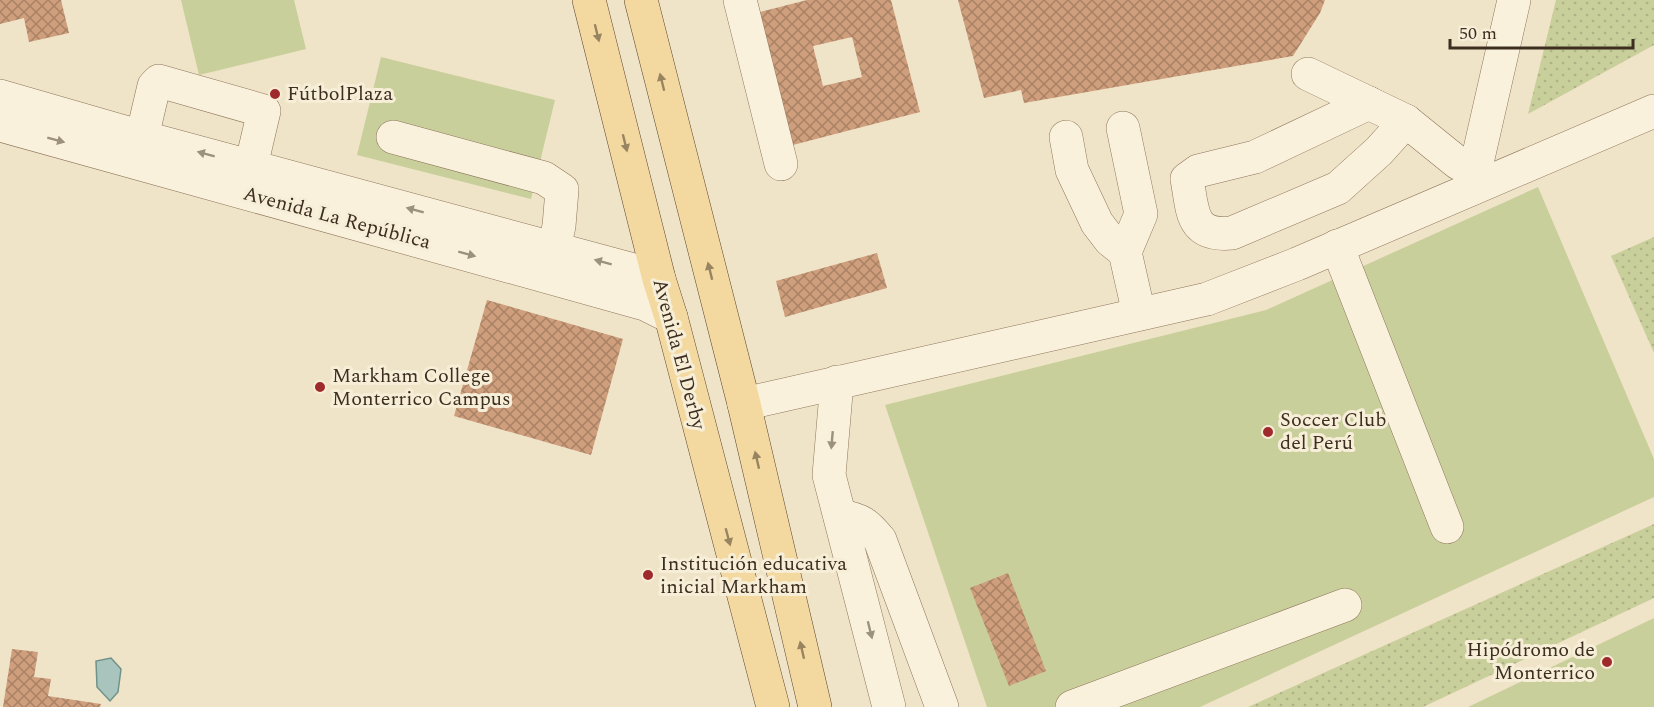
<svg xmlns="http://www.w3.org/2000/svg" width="1654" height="707" viewBox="0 0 1654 707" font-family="Spectral,serif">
<defs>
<pattern id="green-dots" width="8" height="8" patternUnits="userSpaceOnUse" patternTransform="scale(1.5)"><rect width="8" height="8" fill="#c9cf9b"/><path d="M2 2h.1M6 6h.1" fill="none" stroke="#aeb285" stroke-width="1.8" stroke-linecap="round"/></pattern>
<pattern id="building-cross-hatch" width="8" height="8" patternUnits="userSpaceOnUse" patternTransform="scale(1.5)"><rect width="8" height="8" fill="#cf9f7d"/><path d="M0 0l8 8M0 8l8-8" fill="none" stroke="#a98266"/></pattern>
</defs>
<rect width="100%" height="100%" fill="#f0e4c8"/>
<!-- green -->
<g fill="url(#green-dots)">
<path d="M 1556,0 L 1654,0 L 1654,45 L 1528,114 Z"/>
<path d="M 1654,237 L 1654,353 L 1611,256 Z"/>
<path d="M 1654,524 L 1654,598 L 1423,707 L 1248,707 Z"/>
</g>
<!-- pitch -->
<g fill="#c9cf9b">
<path d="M 181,0 L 294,0 L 306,49 L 199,75 Z"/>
<path d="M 381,57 L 555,100 L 531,199 L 357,155 Z"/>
<path d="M 1538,187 L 1654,459 L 1654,497 L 1200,707 L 987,707 L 885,405 L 1266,310 Z"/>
<path d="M 1654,618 L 1654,707 L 1468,707 Z"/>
</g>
<!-- water -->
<path fill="#a9c4bc" stroke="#6f938a" stroke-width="1.5" d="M 111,658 L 121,669 L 118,692 L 110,701 L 97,687 L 96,661 Z"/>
<!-- building -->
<g fill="url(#building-cross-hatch)" fill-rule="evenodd">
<path d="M 0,0 L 61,0 L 69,33 L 29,42 L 24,18 L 0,24 Z"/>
<path d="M 807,0 L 891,0 L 920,112 L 789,146 L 756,13 ZM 852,37 L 862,77 L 823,86 L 813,46 Z"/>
<path d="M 958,0 L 1325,0 L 1320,13 L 1293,56 L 1024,103 L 1021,90 L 984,98 Z"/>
<path d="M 877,253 L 887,288 L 785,317 L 776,281 Z"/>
<path d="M 487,300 L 623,339 L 591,455 L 454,416 Z"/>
<path d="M 1008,573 L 1046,671 L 1009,686 L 970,588 Z"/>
<path d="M 12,649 L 38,652 L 34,677 L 51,679 L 48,696 L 101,704 L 100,707 L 3,707 Z"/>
</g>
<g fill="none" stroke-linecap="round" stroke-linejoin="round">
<defs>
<g id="minor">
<path d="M 740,0 L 781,164"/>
<path d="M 1308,74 L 1406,121 L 1458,163 L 1475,170"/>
<path d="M 0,96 L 142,137 L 637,271 L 659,279"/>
<path d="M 1369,103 L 1255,157 L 1198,171 L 1187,179 C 1193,211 1190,237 1232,233 L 1338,188 L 1379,151 L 1406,121"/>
<path d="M 0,125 L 645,304 L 671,317"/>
<path d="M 1123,128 L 1141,214 L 1125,252"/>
<path d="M 142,137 L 154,86 L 159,81 L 264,111 L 251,166"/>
<path d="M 393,137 L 544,178 L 562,190 L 559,226 L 554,248"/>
<path d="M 1066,137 L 1072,170 L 1097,223 L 1110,240 L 1125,252 L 1139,314"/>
<path d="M 1471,189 L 1514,0"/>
<path d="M 1337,246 L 1447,527"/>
<path d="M 837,382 L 829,475 L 889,707"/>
<path d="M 744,404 L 1207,299 L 1297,264 L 1654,111"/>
<path d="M 840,516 C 861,519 867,524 880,540 L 942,707"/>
<path d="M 1072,707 L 1345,605"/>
</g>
<g id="major">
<path d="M 589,0 L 659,279 L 671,317 L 773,707"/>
<path d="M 641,0 L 744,404 L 815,707"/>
</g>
</defs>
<!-- minor casing -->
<use href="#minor" stroke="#8d765c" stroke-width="34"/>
<!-- major casing -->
<use href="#major" stroke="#5b4430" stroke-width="34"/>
<!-- minor -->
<use href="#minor" stroke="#faf1dc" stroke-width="33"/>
<!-- major -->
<use href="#major" stroke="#f3d9a0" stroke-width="33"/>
</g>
<!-- one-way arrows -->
<defs><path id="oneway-solid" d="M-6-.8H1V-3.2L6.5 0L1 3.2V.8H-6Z" transform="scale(1.5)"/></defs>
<g fill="#988460">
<use href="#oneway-solid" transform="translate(597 33) rotate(76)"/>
<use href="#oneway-solid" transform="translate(662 82) rotate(-104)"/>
<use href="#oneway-solid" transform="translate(625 143) rotate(76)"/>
<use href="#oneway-solid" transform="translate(710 271) rotate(-104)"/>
<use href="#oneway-solid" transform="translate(757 460) rotate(-103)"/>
<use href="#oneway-solid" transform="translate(728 537) rotate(75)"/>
<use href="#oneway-solid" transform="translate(802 650) rotate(-103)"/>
</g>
<g fill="#9c907e">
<use href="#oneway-solid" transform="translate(56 140) rotate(15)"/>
<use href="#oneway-solid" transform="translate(206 154) rotate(-165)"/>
<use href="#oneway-solid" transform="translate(415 210) rotate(-165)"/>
<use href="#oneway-solid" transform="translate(467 254) rotate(15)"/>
<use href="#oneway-solid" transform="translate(603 262) rotate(-165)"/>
<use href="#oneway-solid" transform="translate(832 440) rotate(95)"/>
<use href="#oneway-solid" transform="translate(870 630) rotate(76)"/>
</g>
<!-- markers -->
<g fill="#9e2a2b" stroke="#f7eed8" stroke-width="2">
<circle cx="275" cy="94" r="6"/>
<circle cx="320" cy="387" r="6"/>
<circle cx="1268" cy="432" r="6"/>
<circle cx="648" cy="575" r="6"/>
<circle cx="1607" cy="662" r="6"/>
</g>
<g text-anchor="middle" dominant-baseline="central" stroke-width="6" stroke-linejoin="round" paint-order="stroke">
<!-- poi labels -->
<g font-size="20" fill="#3d2e20" stroke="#f7eed8" text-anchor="start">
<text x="287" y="94">FútbolPlaza</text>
<text x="332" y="376">Markham College<tspan x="332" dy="23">Monterrico Campus</tspan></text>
<text x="1280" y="420">Soccer Club<tspan x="1280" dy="23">del Perú</tspan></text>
<text x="660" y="564">Institución educativa<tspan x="660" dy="23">inicial Markham</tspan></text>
<text x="1595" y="650" text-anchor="end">Hipódromo de<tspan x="1595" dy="23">Monterrico</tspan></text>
</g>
<!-- street labels -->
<g font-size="20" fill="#3d2e20" stroke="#f7eed8">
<text transform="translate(337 218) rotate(15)">Avenida La República</text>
<text transform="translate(679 354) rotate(75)">Avenida El Derby</text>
</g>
</g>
<!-- scale -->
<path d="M1450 39v9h183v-9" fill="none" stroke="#3d2e20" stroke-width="3"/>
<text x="1459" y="39" font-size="18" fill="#3d2e20" stroke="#f7eed8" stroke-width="4.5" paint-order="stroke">50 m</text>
</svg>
